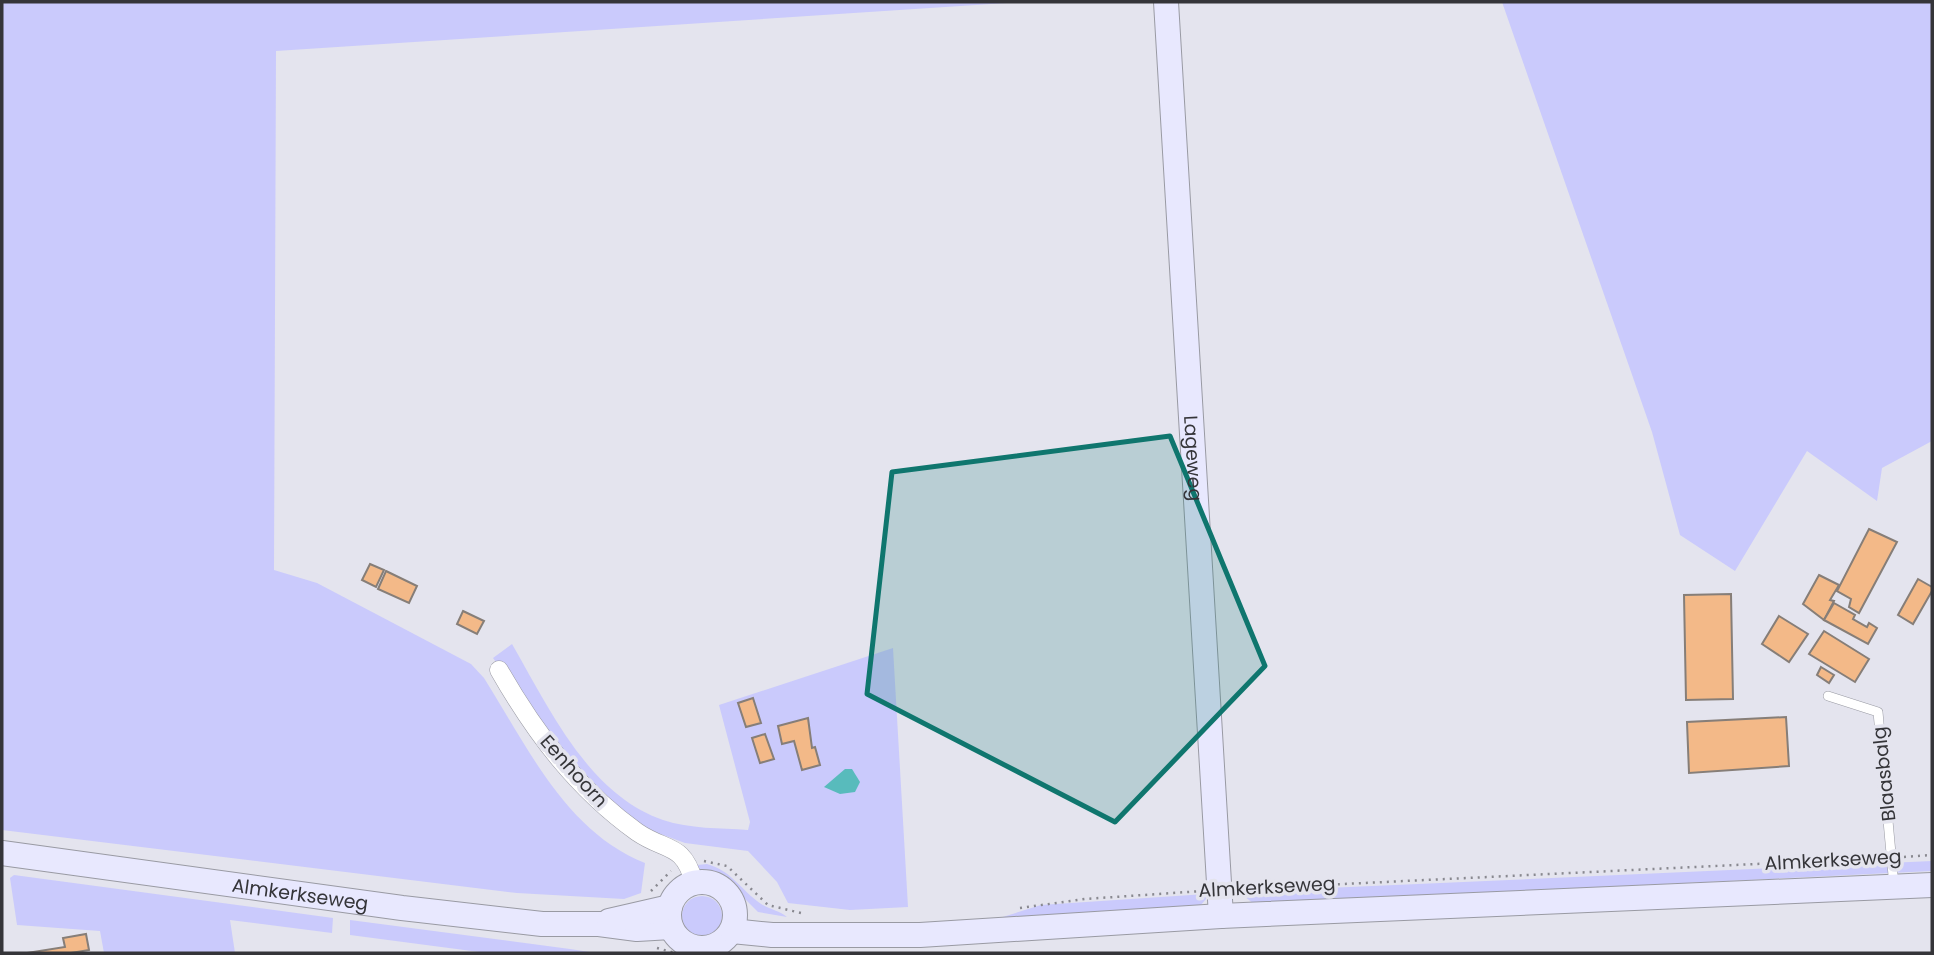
<svg xmlns="http://www.w3.org/2000/svg" width="1934" height="955" viewBox="0 0 1934 955" font-family="Poppins,sans-serif">
<rect width="100%" height="100%" fill="#e4e4ee"/>
<!-- green -->
<g fill="#cacafc">
<path d="M 2,2 L 1022,2 L 276,51 L 274,570 L 317,583 L 471,664 L 484,678 C 527,746 566,832 645,863 L 641,893 L 624,899 L 517,893 L 2,830 Z"/>
<path d="M 1502,2 L 1932,2 L 1932,441 L 1882,468 L 1877,501 L 1807,451 L 1735,571 L 1680,535 L 1652,432 Z"/>
<path d="M 512,644 C 549,708 588,794 663,820 C 690,829 720,828 748,830 L 750,822 L 719,705 L 893,648 L 908,907 L 850,910 L 788,903 L 777,882 L 748,851 L 685,843 L 636,825 L 579,775 L 493,658 Z"/>
<path d="M 1932,861 L 1932,871 L 1254,904 L 1239,892 Z"/>
<path d="M 707,864 C 731,871 739,887 757,901 C 766,909 779,910 787,917 L 758,912 L 729,883 L 699,874 L 697,865 Z"/>
<path d="M 14,875 L 333,918 L 332,933 L 230,920 L 235,953 L 104,953 L 100,931 L 17,925 L 10,878 Z"/>
<path d="M 1206,894 L 1206,899 L 1200,906 L 987,922 L 1041,905 Z"/>
<circle cx="702" cy="916" r="20"/>
<path d="M 350,920 L 570,949 L 596,953 L 487,953 L 350,935 Z"/>
</g>
<!-- water -->
<path fill="#58bbbc" d="M 845,769 L 852,769 L 860,782 L 855,792 L 840,794 L 824,787 Z"/>
<!-- building -->
<g fill="#f3b988" stroke="#867e78" stroke-width="2">
<path d="M 1869,529 L 1897,542 L 1859,613 L 1849,607 L 1851,599 L 1837,591 Z"/>
<path d="M 370,564 L 384,570 L 376,587 L 362,580 Z"/>
<path d="M 386,571 L 417,586 L 409,603 L 378,589 Z"/>
<path d="M 1819,575 L 1839,585 L 1830,600 L 1834,601 L 1824,620 L 1803,604 Z"/>
<path d="M 1918,579 L 1932,587 L 1932,591 L 1913,624 L 1898,615 Z"/>
<path d="M 1731,594 L 1733,699 L 1686,700 L 1684,595 Z"/>
<path d="M 1834,603 L 1855,615 L 1853,619 L 1867,627 L 1869,623 L 1877,628 L 1868,644 L 1824,620 Z"/>
<path d="M 463,611 L 484,621 L 477,634 L 457,624 Z"/>
<path d="M 1779,616 L 1808,634 L 1789,662 L 1762,644 Z"/>
<path d="M 1824,631 L 1869,659 L 1855,682 L 1809,654 Z"/>
<path d="M 1821,667 L 1834,675 L 1829,683 L 1817,675 Z"/>
<path d="M 753,698 L 761,723 L 746,727 L 738,703 Z"/>
<path d="M 1786,717 L 1789,766 L 1689,773 L 1687,722 Z"/>
<path d="M 808,718 L 812,748 L 815,747 L 820,765 L 802,770 L 794,741 L 782,744 L 778,726 Z"/>
<path d="M 765,734 L 774,759 L 760,763 L 752,738 Z"/>
<path d="M 86,934 L 89,950 L 71,953 L 27,953 L 65,947 L 63,938 Z"/>
</g>
<g fill="none" stroke-linecap="round" stroke-linejoin="round">
<defs>
<path id="lane" d="M 1828,696 L 1878,712 L 1894,886"/>
<path id="street" d="M 499,670 C 535,733 577,789 637,832 C 666,852 683,842 694,882"/>
<g id="secondary">
<path id="s1" d="M 1166,2 L 1221,916"/>
<path id="s2" d="M 2,853 L 402,908 L 542,924 L 599,924 L 637,929 L 671,927"/>
<circle cx="702" cy="915" r="33"/>
<path d="M 609,921 L 670,907"/>
<path d="M 732,931 L 772,935 L 920,935 L 1221,916 L 1932,885"/>
</g>
</defs>
<!-- lane casing -->
<use href="#lane" stroke="#999aa3" stroke-width="10"/>
<!-- street casing -->
<use href="#street" stroke="#999aa3" stroke-width="19"/>
<!-- secondary casing -->
<use href="#secondary" stroke="#999aa3" stroke-width="26"/>
<!-- path -->
<g stroke="#898990" stroke-width="2.5" stroke-dasharray="2 5" stroke-linecap="butt">
<path d="M 1904,857 L 1932,855"/>
<path d="M 704,861 L 727,866 L 768,905 L 805,914"/>
<path d="M 1240,889 L 1880,858"/>
<path d="M 651,891 L 671,871"/>
<path d="M 1020,908 L 1085,899 L 1202,891"/>
<path d="M 657,948 L 675,953"/>
</g>
<!-- lane -->
<use href="#lane" stroke="#fff" stroke-width="9"/>
<!-- street -->
<use href="#street" stroke="#fff" stroke-width="18"/>
<!-- secondary -->
<use href="#secondary" stroke="#e8e8fe" stroke-width="24"/>
</g>
<!-- marked area -->
<path fill="#0f766e" fill-opacity="0.2" stroke="#0f766e" stroke-width="5" stroke-linejoin="round" d="M 1170,436 L 1265,666 L 1115,822 L 867,694 L 892,472 Z"/>
<g text-anchor="middle" dominant-baseline="central" stroke-width="7" stroke-linejoin="round" paint-order="stroke">
<!-- street labels -->
<g font-size="19" fill="#353539" stroke="#e4e4ee">
<text stroke="none"><textPath href="#s1" startOffset="457">Lageweg</textPath></text>
<text transform="translate(574 771) rotate(48)">Eenhoorn</text>
<text transform="translate(1884 774) rotate(-96)">Blaasbalg</text>
<text transform="translate(1833 860) rotate(-3)">Almkerkseweg</text>
<text transform="translate(1267 887) rotate(-3)">Almkerkseweg</text>
<text stroke="none"><textPath href="#s2" startOffset="301">Almkerkseweg</textPath></text>
</g>
</g>
<!-- border -->
<rect width="1934" height="955" fill="none" stroke="#353539" stroke-width="7"/>
</svg>
